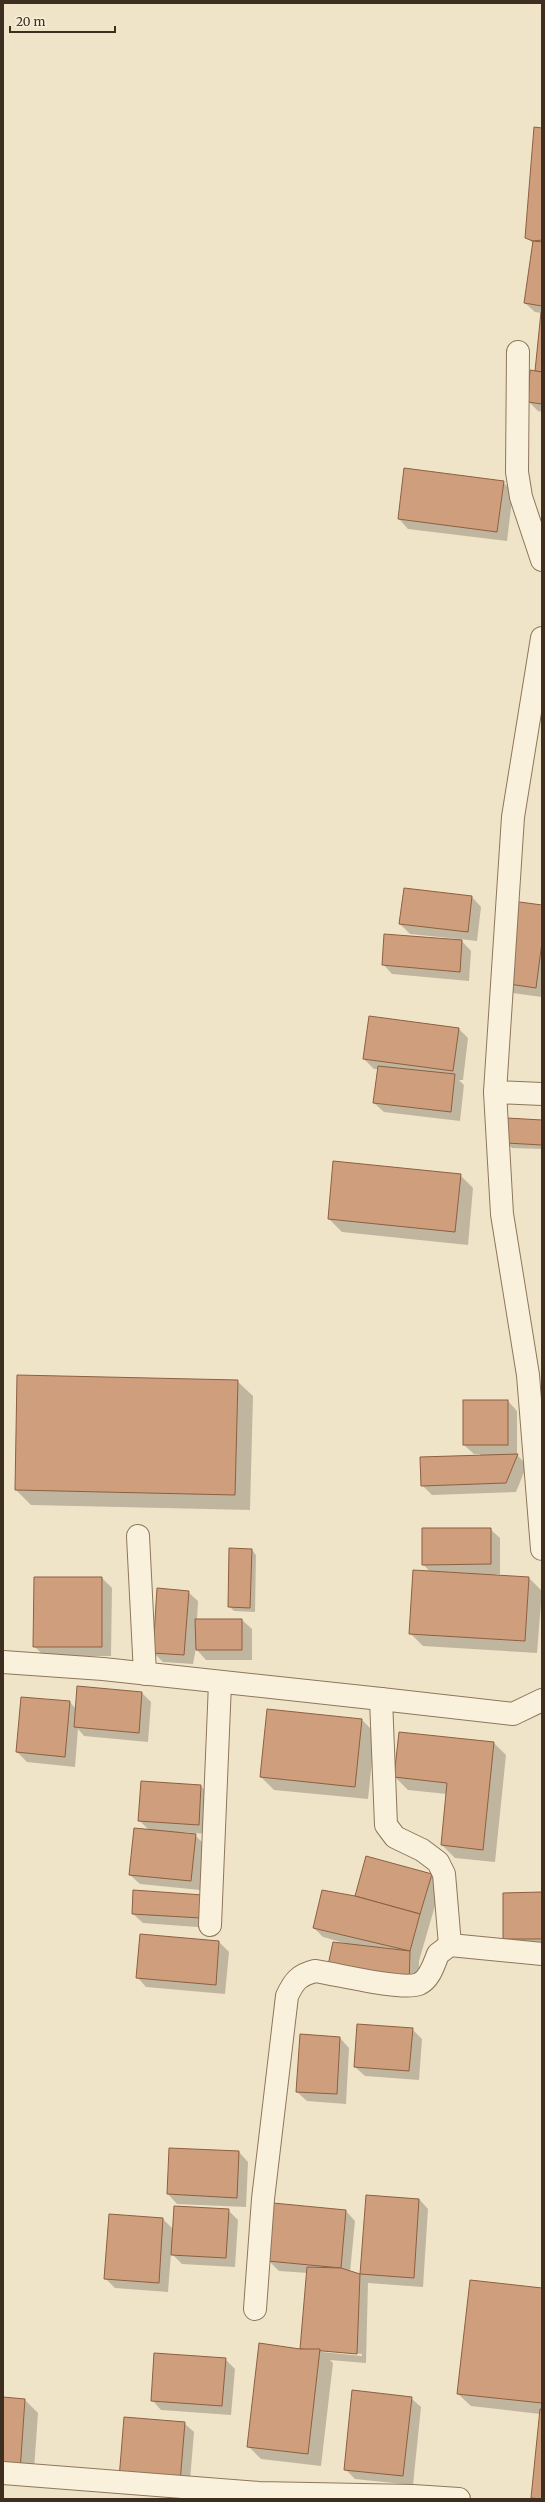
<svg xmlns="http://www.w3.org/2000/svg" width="545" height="2502" viewBox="0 0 545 2502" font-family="Merriweather,serif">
<rect width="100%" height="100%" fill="#f0e4c8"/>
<!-- shadow -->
<g fill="#0003" fill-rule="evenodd">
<path d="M 542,129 L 542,412 L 538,411 L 529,402 L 536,373 L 542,313 L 535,312 L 525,303 L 534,244 L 526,237 Z"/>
<path d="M 503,482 L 513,492 L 507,541 L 408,529 L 399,519 Z"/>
<path d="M 472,897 L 481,907 L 477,941 L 460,939 L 471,951 L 469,981 L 392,974 L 383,964 L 459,941 L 459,939 L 410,934 L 400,924 Z"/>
<path d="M 542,906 L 542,997 L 512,993 L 503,983 Z"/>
<path d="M 459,1029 L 468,1038 L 463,1080 L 459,1080 L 464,1085 L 460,1121 L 384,1112 L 374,1103 L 378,1069 L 374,1069 L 364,1059 Z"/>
<path d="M 542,1121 L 542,1149 L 512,1148 L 507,1143 Z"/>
<path d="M 460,1175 L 473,1188 L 468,1245 L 342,1232 L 329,1219 Z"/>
<path d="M 237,1381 L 253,1396 L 250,1510 L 31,1505 L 16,1490 Z"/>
<path d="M 508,1401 L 517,1411 L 517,1455 L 527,1465 L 516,1492 L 432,1495 L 422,1485 L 480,1456 L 480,1454 L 474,1454 L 464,1445 Z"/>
<path d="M 490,1529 L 500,1538 L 500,1574 L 486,1575 L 529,1578 L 542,1591 L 537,1653 L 423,1646 L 410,1633 L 430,1572 L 423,1564 Z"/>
<path d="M 252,1550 L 256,1555 L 255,1612 L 234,1611 L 229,1606 Z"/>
<path d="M 35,1578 L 102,1578 L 112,1588 L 111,1656 L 44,1656 L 34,1646 Z"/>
<path d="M 188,1592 L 198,1601 L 197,1620 L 242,1620 L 252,1629 L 252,1660 L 206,1660 L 197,1650 L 197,1643 L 193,1664 L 163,1662 L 154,1653 Z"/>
<path d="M 142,1693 L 151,1702 L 148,1742 L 84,1736 L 78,1729 L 75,1767 L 27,1762 L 17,1752 L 22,1698 L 70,1702 L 76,1709 Z"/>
<path d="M 362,1720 L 375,1733 L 368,1799 L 274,1790 L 261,1777 Z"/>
<path d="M 493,1742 L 506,1755 L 495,1862 L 455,1858 L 442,1845 L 447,1794 L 408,1790 L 395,1777 Z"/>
<path d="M 201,1786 L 210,1796 L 208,1834 L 180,1832 L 180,1834 L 195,1835 L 205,1845 L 200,1890 L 140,1884 L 130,1875 L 150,1831 L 139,1820 Z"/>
<path d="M 431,1875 L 441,1885 L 419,1961 L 419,1995 L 348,1944 L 323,1937 L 314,1928 Z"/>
<path d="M 542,1893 L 542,1948 L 514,1948 L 504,1939 Z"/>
<path d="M 202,1896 L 210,1928 L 143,1923 L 133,1914 Z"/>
<path d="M 140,1936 L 219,1942 L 229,1952 L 225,1994 L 146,1987 L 137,1977 Z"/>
<path d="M 412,2029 L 422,2039 L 419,2080 L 365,2076 L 355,2067 Z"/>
<path d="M 340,2038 L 349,2048 L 346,2104 L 307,2101 L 297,2092 Z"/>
<path d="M 239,2152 L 248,2162 L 246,2207 L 177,2204 L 168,2194 Z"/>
<path d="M 367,2196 L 419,2199 L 428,2209 L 423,2287 L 368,2283 L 366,2363 L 330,2360 L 333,2363 L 321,2466 L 261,2459 L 248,2446 L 301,2351 L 308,2273 L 279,2271 L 269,2261 L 346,2211 L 355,2221 L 350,2272 L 361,2275 ZM 320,2350 L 362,2354 L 362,2356 L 322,2352 Z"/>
<path d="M 228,2210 L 238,2220 L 235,2267 L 182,2264 L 171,2253 L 168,2292 L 115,2288 L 105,2278 L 163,2219 L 174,2230 Z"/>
<path d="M 542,2289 L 542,2499 L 534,2499 L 540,2414 L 471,2406 L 458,2394 Z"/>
<path d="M 225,2359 L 235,2369 L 231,2415 L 161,2410 L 152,2400 Z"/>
<path d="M 3,2398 L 25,2400 L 38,2413 L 33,2484 L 3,2482 Z"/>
<path d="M 411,2398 L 421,2407 L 413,2485 L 355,2479 L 345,2469 Z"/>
<path d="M 184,2423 L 194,2432 L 189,2492 L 120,2478 Z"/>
</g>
<!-- building -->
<g fill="#cf9f7d" stroke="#8d5f41">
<path d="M 534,127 L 542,128 L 542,240 L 533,241 L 525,238 Z"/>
<path d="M 533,241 L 542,242 L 542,306 L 524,303 Z"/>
<path d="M 541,312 L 542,312 L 542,372 L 535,371 Z"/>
<path d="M 530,370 L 542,372 L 542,404 L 528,402 Z"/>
<path d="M 404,468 L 504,481 L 497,532 L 398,519 Z"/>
<path d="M 404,888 L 472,896 L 468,932 L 399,924 Z"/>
<path d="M 512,901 L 542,905 L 542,942 L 536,988 L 502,983 Z"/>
<path d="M 384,934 L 462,940 L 460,972 L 382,965 Z"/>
<path d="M 369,1016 L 459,1028 L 453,1071 L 363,1059 Z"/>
<path d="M 378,1066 L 455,1074 L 451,1112 L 373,1103 Z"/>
<path d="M 507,1118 L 542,1120 L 542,1145 L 506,1143 Z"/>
<path d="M 333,1161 L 461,1174 L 455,1232 L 328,1219 Z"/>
<path d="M 17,1375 L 238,1380 L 235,1495 L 15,1490 Z"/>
<rect x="463" y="1400" width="45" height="45"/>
<path d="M 518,1454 L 506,1483 L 421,1486 L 420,1457 Z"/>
<path d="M 422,1528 L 491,1528 L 491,1564 L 422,1565 Z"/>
<path d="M 229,1548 L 252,1549 L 250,1608 L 228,1607 Z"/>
<path d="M 413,1570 L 529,1577 L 525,1641 L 409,1634 Z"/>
<path d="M 34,1577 L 102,1577 L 102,1647 L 33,1647 Z"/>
<path d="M 157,1588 L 189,1591 L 184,1655 L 153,1653 Z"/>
<path d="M 195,1619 L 242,1619 L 242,1650 L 196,1650 Z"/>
<path d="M 77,1686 L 142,1692 L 139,1733 L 74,1727 Z"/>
<path d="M 21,1697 L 70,1701 L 65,1757 L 16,1752 Z"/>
<path d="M 267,1709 L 362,1719 L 355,1787 L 260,1777 Z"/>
<path d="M 399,1732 L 494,1742 L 483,1850 L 441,1845 L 447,1783 L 394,1777 Z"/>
<path d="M 141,1781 L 201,1785 L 199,1825 L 138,1821 Z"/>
<path d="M 134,1828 L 196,1834 L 191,1881 L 129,1875 Z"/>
<path d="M 366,1856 L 432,1874 L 420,1914 L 355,1896 Z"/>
<path d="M 133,1890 L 203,1895 L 201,1918 L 132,1914 Z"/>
<path d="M 322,1890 L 355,1896 L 420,1914 L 410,1951 L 313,1928 Z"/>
<path d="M 542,1892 L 542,1939 L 503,1939 L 503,1893 Z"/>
<path d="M 140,1934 L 219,1941 L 216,1985 L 136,1978 Z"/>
<path d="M 333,1942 L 410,1951 L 409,1986 L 327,1970 Z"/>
<path d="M 357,2024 L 413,2028 L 409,2071 L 354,2067 Z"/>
<path d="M 300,2034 L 340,2037 L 337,2094 L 296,2092 Z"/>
<path d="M 169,2148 L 239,2151 L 237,2198 L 167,2194 Z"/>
<path d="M 366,2195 L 419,2199 L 414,2278 L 360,2274 Z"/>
<path d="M 273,2203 L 346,2210 L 341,2268 L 268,2261 Z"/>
<path d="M 174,2206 L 229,2209 L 226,2258 L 171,2255 Z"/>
<path d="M 109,2214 L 163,2218 L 159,2283 L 104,2279 Z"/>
<path d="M 307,2267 L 341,2268 L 360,2274 L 357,2354 L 300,2349 Z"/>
<path d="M 470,2280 L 542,2288 L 542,2403 L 457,2394 Z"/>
<path d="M 259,2343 L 300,2349 L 320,2349 L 308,2454 L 247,2447 Z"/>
<path d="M 154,2353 L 226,2358 L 222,2406 L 151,2401 Z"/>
<path d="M 352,2390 L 412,2397 L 403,2476 L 344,2470 Z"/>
<path d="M 3,2397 L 25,2399 L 20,2472 L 3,2470 Z"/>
<path d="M 540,2409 L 542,2409 L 542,2499 L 531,2498 Z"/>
<path d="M 124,2417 L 185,2422 L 180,2483 L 119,2479 Z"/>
</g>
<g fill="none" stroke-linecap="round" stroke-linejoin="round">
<defs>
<g id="minor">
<path d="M 518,352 L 517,472 L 521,497 L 542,560"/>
<path d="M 542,638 L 513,817 L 495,1092 L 502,1214 L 528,1375 L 542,1549"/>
<path d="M 495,1092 L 542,1094"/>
<path d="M 138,1536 L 145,1674"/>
<path d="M 3,1662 L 103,1669 L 381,1699"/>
<path d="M 210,1925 L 220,1683"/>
<path d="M 450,1945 L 444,1874 L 438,1862 L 422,1850 L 395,1837 L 386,1825 L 381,1699 L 513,1714 L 542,1700"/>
<path d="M 255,2309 L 263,2199 L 287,1996 C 294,1981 299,1975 315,1971 C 337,1974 402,1991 419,1984 C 430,1979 434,1964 438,1954 L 450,1945 L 542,1954"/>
<path d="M 3,2473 L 259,2493 L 413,2496 L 459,2499"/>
</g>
</defs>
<!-- minor casing -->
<use href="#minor" stroke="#8d765c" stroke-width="24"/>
<!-- minor -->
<use href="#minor" stroke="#faf1dc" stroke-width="22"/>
</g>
<!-- border -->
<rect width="545" height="2502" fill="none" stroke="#3d2e20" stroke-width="8"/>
<!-- scale -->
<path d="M10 26v6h105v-6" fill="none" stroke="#3d2e20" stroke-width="2"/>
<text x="16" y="26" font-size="12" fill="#3d2e20" stroke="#f7eed8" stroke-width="3" paint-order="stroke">20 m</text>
</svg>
